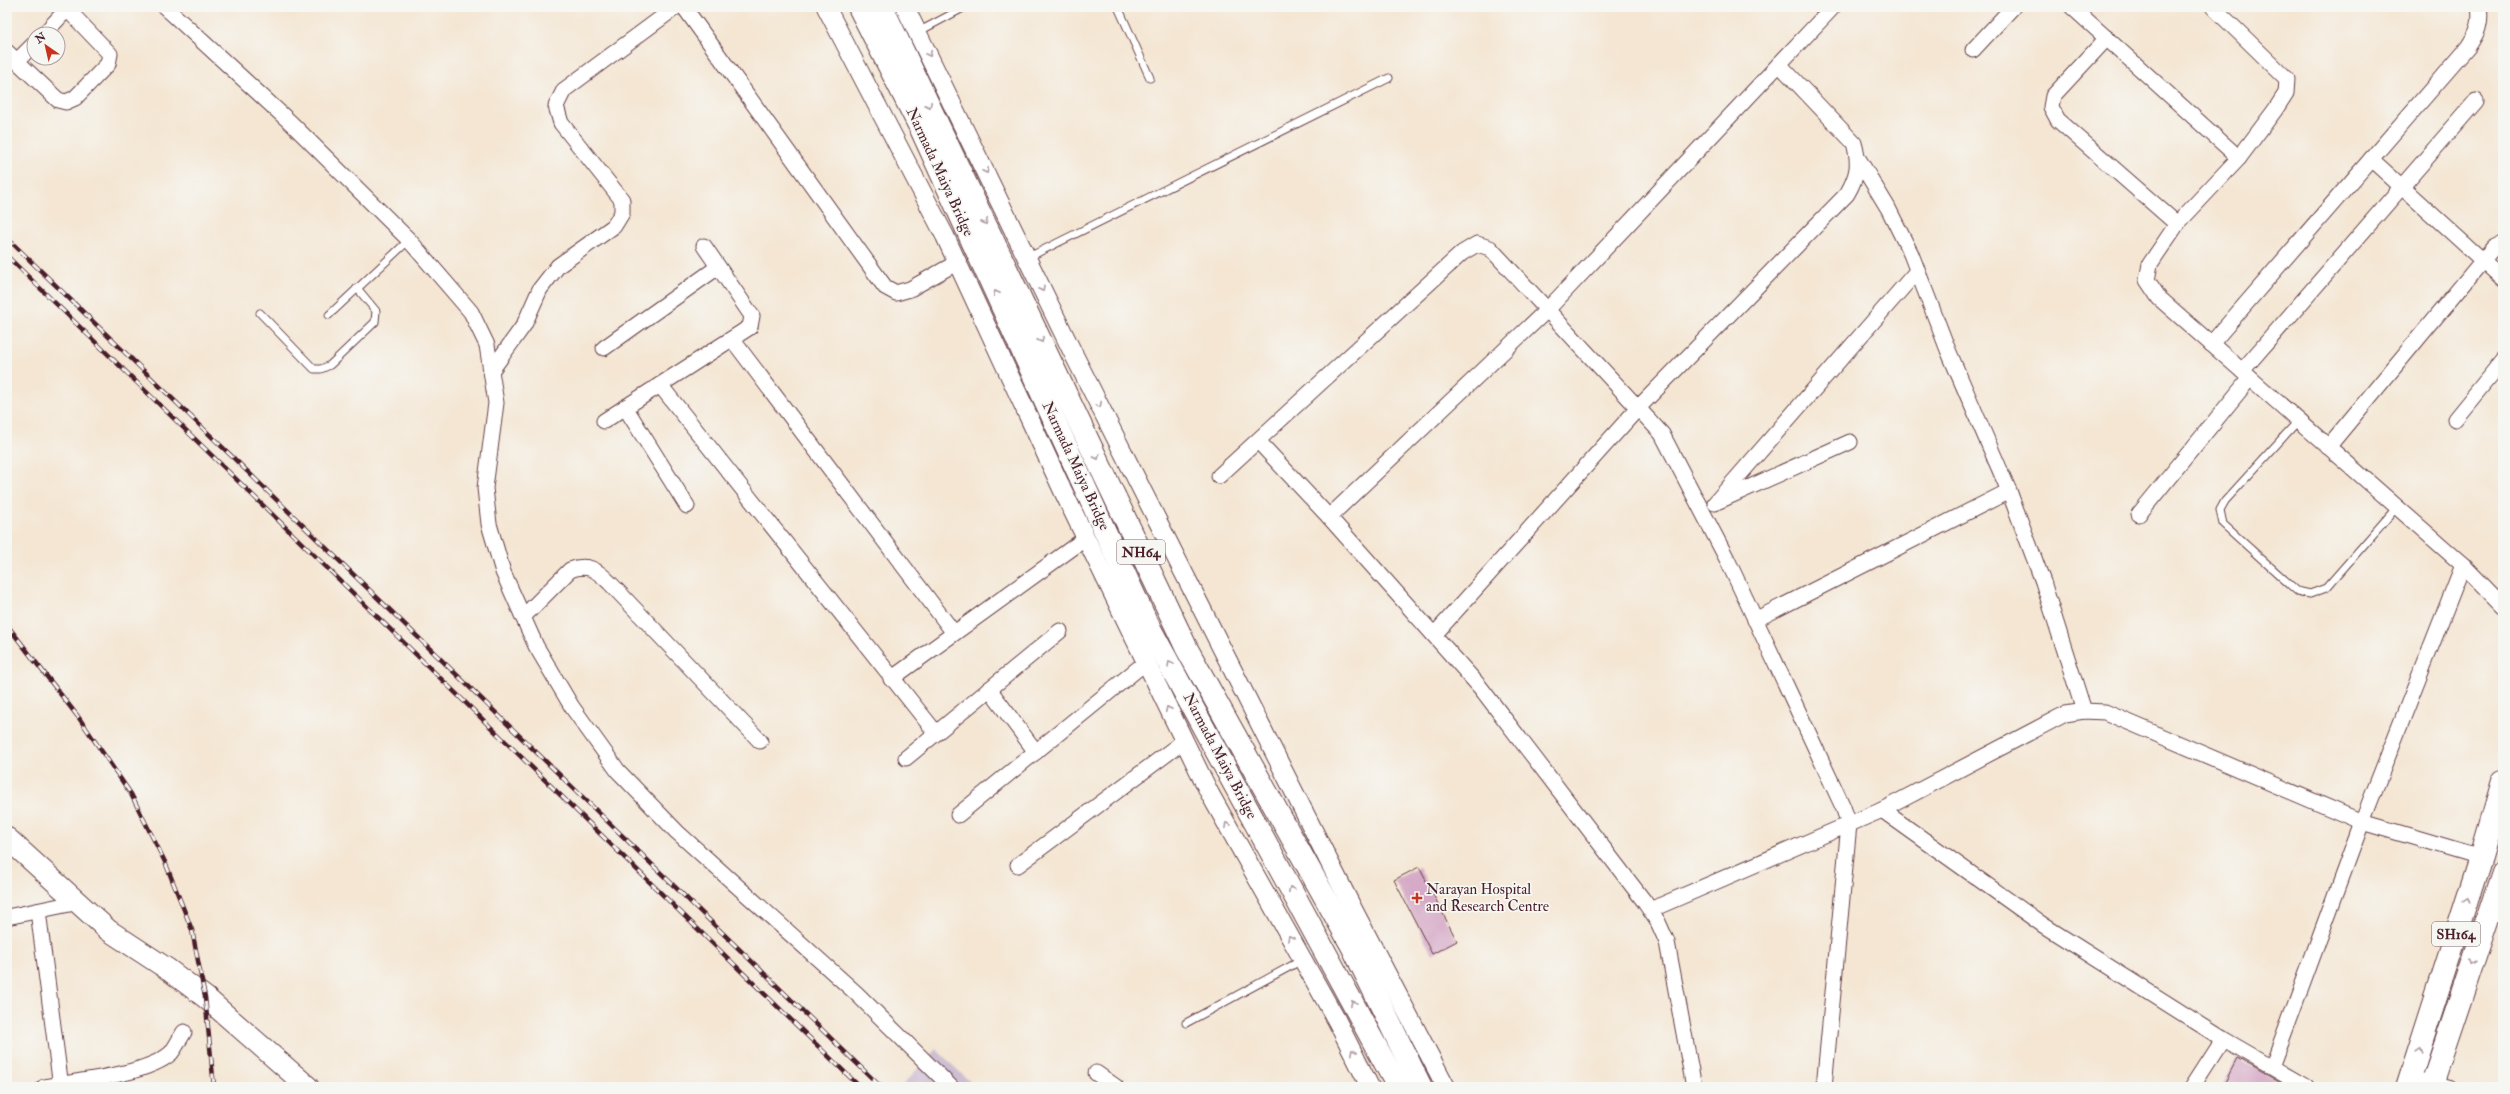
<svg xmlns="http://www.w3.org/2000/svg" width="2510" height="1094" viewBox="0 0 2510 1094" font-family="'IM FELL Double Pica',serif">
<rect width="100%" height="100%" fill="#f6f6f2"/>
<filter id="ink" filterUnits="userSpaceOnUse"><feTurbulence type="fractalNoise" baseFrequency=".025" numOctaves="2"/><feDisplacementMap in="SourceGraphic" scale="8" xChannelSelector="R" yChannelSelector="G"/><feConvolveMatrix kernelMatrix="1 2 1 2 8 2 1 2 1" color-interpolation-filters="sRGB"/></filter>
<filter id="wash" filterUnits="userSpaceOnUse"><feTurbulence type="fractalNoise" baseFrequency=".012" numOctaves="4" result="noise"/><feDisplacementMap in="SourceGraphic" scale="16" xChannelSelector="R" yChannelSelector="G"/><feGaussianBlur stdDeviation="0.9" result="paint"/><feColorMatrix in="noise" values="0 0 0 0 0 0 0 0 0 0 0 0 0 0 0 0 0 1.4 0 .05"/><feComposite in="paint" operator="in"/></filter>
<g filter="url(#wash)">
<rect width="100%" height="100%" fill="#f4e6d3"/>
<!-- industrial -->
<path fill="#cdbed2" d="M 936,1049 L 975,1087 L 901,1087 Z"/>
<g id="blocks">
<!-- building -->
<g fill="#d6aac7">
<path d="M 1419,867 L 1457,941 L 1432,954 L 1394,880 Z"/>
<path d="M 2237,1058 L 2288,1087 L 2222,1087 Z"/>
</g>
</g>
</g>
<g filter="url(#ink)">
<use href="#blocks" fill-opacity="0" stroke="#643d44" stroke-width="1"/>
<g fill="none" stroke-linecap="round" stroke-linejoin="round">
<defs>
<g id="service">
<path d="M 1118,7 L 1150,78"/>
<path d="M 918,32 L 965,7"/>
<path d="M 1027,258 L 1389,78"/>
<path d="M 260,313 L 314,369 L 321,369 L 330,365 L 375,322 L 376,311 L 357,288"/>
<path d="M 329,315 L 409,240"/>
<path d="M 2298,421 L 2225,501 L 2220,510 L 2223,524 L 2297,591 L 2310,594 L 2326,588 L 2397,507"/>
<path d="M 1186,1023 L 1302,960"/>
</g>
<g id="minor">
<path d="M 165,7 L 291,123 L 409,240 L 471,312 L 487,345 L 496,403 L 485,488 L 489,524 L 503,572 L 523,617 L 536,646 L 572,707 L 618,771 L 677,832 L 856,993 L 951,1087"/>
<path d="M 684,7 L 885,287 L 896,293 L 910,289 L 958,262"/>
<path d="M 2072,7 L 2239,158"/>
<path d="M 2213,7 L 2287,79 L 2286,93 L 2275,110 L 2239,158 L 2177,224 L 2150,264 L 2147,280 L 2159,298 L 2463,565 L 2503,606"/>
<path d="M 44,34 L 69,7"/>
<path d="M 2107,38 L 2053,96 L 2051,107 L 2058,120 L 2177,224"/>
<path d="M 1973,50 L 2013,7"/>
<path d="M 7,52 L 58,100 L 66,102 L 75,98 L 108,64 L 110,54 L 67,9"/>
<path d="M 17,61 L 34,44"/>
<path d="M 2371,159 L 2503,279"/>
<path d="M 1859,160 L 1888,208 L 1911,254 L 1948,350 L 2009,491 L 2043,582 L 2084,711"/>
<path d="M 732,339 L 954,633"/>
<path d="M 2211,344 L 2468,47 C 2477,33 2482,24 2479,7"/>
<path d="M 604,348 L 718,267"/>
<path d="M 491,371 L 524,325 L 540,289 L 558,266 L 614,226 L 622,213 L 622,200 L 561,123 L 556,106 L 564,90 L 676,7"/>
<path d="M 2242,371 L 2476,101"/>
<path d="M 660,385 L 936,733"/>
<path d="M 625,407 L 687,506"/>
<path d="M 2455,419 L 2503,360"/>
<path d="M 604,421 L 750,327 L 752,316 L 704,246"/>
<path d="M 1258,441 L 1329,517 L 1480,687 L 1644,901 L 1658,922 L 1667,942 L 1694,1087"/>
<path d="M 2328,447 L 2493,248 L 2503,243"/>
<path d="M 1219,476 L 1462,253 L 1477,244 L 1490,248 L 1662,434 L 1727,559 L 1843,807 L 1849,824 L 1824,1087"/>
<path d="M 1719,501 L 1850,442"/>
<path d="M 1715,503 L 1917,271"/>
<path d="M 2139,514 L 2250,378"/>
<path d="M 1329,517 L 1548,309 L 1833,7"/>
<path d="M 523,617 L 570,570 C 588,563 597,570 610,583 L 760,741"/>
<path d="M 1755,620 L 2009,491"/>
<path d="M 1434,635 L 1639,407 L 1847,194 C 1858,175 1860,164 1854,143 L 1779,64"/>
<path d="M 891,679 L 1086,538"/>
<path d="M 989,689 L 1036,752"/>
<path d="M 906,758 L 1060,631"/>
<path d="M 1882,810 L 2043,925 L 2223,1039 L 2306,1087"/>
<path d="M 958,815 L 1146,662"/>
<path d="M 1018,865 L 1184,741"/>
<path d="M 1650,910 L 1882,810 L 2065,714 L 2084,711 L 2105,712 L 2362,822 L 2481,857"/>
<path d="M 38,911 L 61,1087"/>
<path d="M 7,917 L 79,902"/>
<path d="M 2272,1067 L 2362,822 L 2463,565"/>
<path d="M 1096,1073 L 1116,1087"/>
<path d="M 2410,1078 L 2447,1087"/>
<path d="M 44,1087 C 77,1081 147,1075 171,1053 C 176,1047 180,1038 184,1032"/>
<path d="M 2192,1087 L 2223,1039"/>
</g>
<g id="tertiary">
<path d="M 826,7 L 945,236 L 1063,491 L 1210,794 L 1337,1021 L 1370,1087"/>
<path d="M 905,7 L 1073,353 L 1353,909 L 1446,1087"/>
</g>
<path id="secondary" d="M 7,838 L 108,930 L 166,968 L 205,997 L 308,1087"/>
<g id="primary">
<path d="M 2407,1087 L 2481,857 L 2503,781"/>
<path d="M 2431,1087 L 2503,872"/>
</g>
<g id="trunk">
<path d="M 859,7 L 921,129 L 1147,623 L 1398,1087"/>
<path d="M 882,7 L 1187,649 L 1352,946 L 1421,1087"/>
</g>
</defs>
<!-- service casing -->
<use href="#service" stroke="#643d44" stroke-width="9"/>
<!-- minor casing -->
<use href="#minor" stroke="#643d44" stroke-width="17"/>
<!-- tertiary casing -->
<use href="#tertiary" stroke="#643d44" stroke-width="20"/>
<!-- secondary casing -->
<use href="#secondary" stroke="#643d44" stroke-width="23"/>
<!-- primary casing -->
<use href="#primary" stroke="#643d44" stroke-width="24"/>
<!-- trunk casing -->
<use href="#trunk" stroke="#643d44" stroke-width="24"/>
<!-- service -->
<use href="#service" stroke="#fff" stroke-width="7"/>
<!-- minor -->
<use href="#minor" stroke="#fff" stroke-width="15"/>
<!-- tertiary -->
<use href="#tertiary" stroke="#fff" stroke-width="18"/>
<!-- secondary -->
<use href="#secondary" stroke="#fff" stroke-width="21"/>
<!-- primary -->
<use href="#primary" stroke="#fff" stroke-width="22"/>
<!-- trunk -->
<use href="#trunk" stroke="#fff" stroke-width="22"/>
<defs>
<g id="rail">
<path d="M 7,238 L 881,1087"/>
<path d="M 7,256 L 860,1087"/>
<path d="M 7,625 L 79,718 L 131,794 L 165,862 L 192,930 L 205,997 L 214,1087"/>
</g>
</defs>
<!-- rail casing -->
<use href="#rail" stroke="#4a1f2b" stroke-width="4.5"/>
<!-- rail -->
<use href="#rail" stroke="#f6f6f2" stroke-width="3" stroke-dasharray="9" stroke-linecap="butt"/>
</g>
<!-- one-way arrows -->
<defs><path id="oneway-chevron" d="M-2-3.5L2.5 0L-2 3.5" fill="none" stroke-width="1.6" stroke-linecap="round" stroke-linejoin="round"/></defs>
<g stroke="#ae9aa0">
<use href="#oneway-chevron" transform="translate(929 54) rotate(63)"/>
<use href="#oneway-chevron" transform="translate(929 105) rotate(64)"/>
<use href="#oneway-chevron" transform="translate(986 171) rotate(64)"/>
<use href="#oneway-chevron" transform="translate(985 222) rotate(64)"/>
<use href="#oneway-chevron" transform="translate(1042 289) rotate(64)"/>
<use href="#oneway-chevron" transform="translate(996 293) rotate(-115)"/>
<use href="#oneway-chevron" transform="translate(1041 340) rotate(64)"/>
<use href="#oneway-chevron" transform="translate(1099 405) rotate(63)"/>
<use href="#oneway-chevron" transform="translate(1097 457) rotate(65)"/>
<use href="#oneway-chevron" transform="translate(1170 664) rotate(-118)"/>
<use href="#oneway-chevron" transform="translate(1168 709) rotate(-116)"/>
<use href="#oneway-chevron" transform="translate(1227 825) rotate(-119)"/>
<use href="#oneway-chevron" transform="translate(1291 889) rotate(-118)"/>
<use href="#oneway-chevron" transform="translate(2467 900) rotate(-72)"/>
<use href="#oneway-chevron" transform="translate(1290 938) rotate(-119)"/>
<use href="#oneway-chevron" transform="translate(2473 962) rotate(109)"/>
<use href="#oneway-chevron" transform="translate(1353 1003) rotate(-118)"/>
<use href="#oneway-chevron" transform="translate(2419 1050) rotate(-72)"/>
<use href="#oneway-chevron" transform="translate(1353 1052) rotate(-117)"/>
</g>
</g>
<!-- markers -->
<path fill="#c8321e" stroke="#f6f6f2" stroke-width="1.5" d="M1415 892h4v4h4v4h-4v4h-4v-4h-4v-4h4z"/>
<g text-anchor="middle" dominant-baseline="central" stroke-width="3.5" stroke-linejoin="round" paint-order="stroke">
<!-- shield labels -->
<g fill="#f6f6f2" stroke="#7e6067" stroke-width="1">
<rect x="1117" y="540" width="48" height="24" rx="3"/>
<rect x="2432" y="922" width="48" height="24" rx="3"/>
</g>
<g font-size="14" font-weight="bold" fill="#4a1f2b">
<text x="1141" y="552">NH64</text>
<text x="2456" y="934">SH164</text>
</g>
<!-- street labels -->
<g font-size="15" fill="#4a1f2b" stroke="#f6f6f2">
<text transform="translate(940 172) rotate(65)">Narmada Maiya Bridge</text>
<text transform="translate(1076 466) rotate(65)">Narmada Maiya Bridge</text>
<text transform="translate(1220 756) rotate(62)">Narmada Maiya Bridge</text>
</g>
<!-- poi labels -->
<g font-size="15" fill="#4a1f2b" stroke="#f6f6f2" text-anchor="start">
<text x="1426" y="889">Narayan Hospital<tspan x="1426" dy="17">and Research Centre</tspan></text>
</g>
</g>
<!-- margin -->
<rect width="2510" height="1094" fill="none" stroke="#f6f6f2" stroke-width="24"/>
<!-- north arrow -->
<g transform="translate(46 46) rotate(326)"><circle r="19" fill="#f6f6f2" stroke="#b1a0a2"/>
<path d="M0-3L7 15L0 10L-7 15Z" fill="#c8321e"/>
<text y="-6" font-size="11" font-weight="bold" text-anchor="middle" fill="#4a1f2b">N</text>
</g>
</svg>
